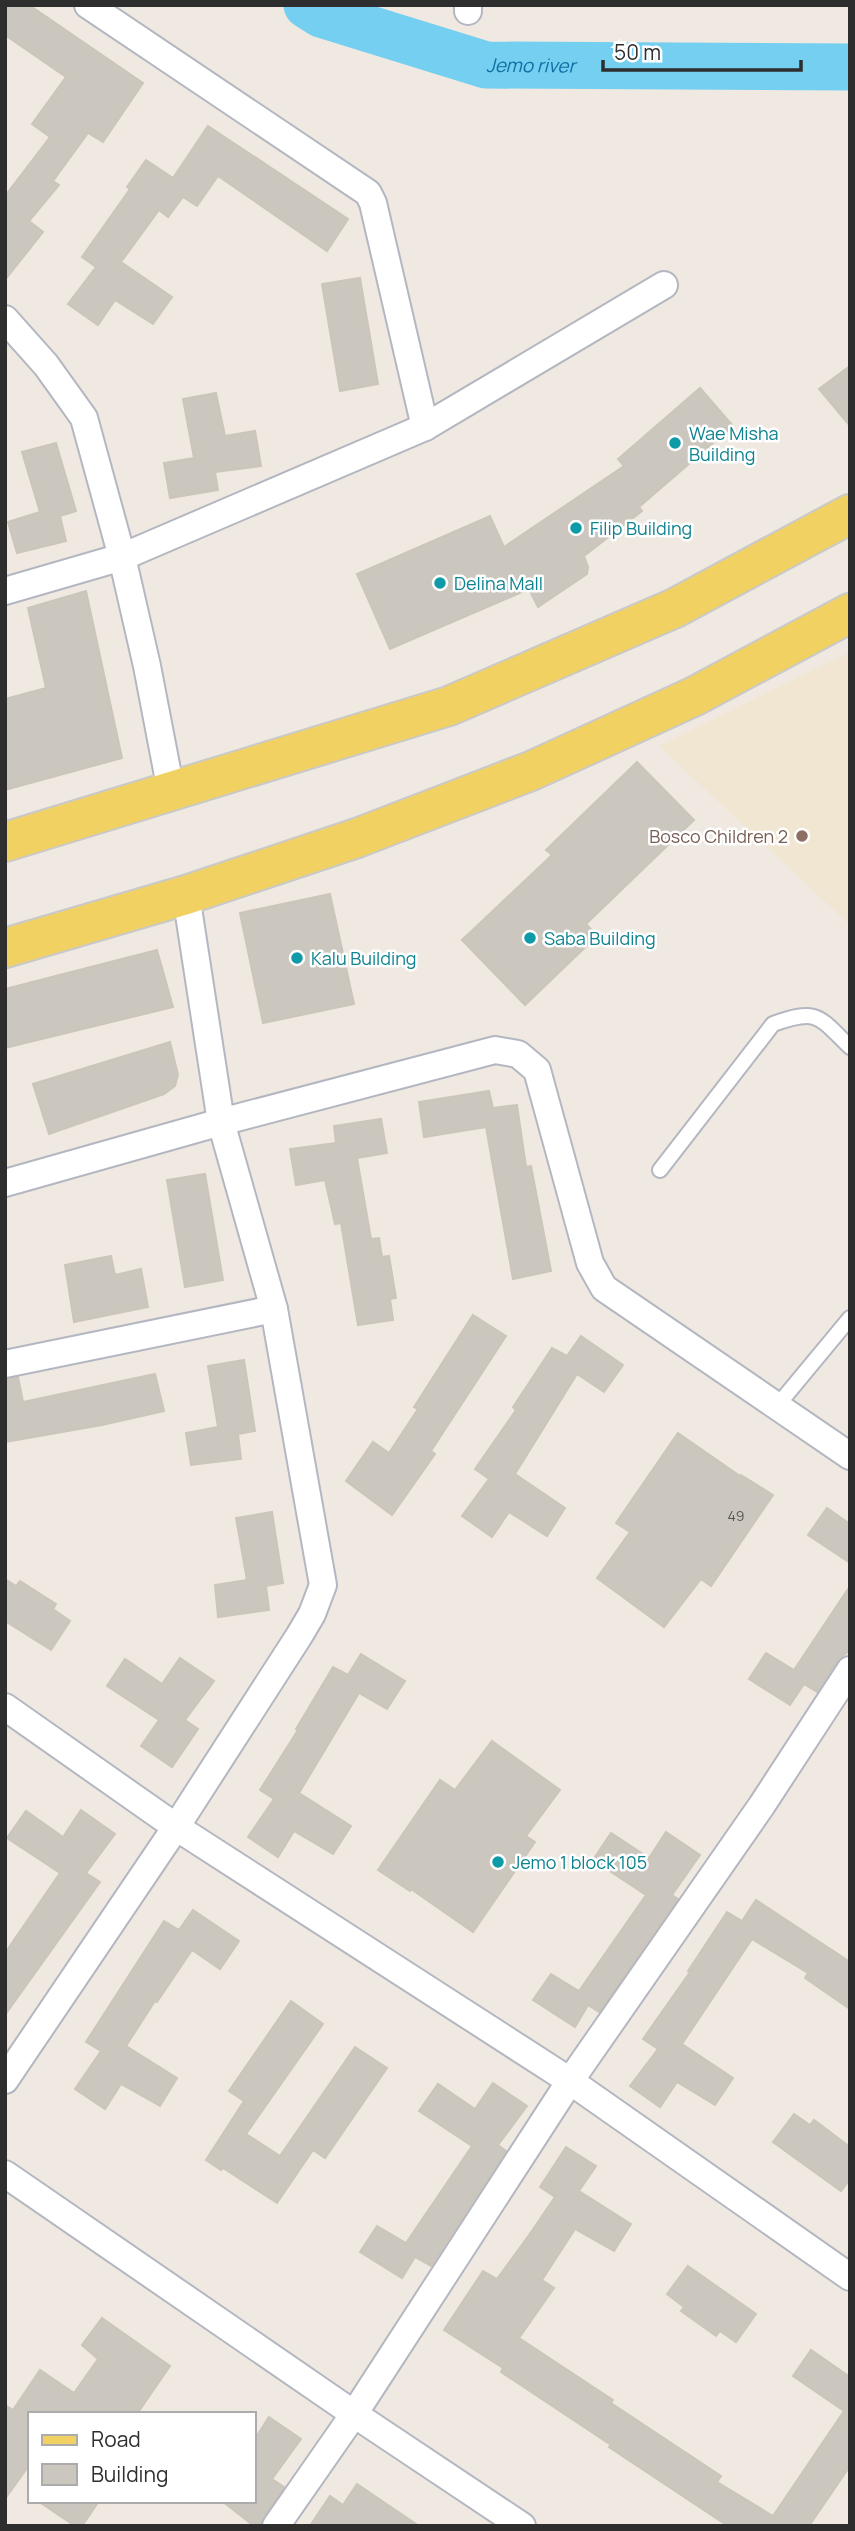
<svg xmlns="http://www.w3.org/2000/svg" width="855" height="2531" viewBox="0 0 855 2531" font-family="Manrope,sans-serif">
<rect width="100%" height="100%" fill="#efe9e1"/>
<!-- education -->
<path fill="#f0e6d1" d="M 850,652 L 850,925 L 659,746 Z"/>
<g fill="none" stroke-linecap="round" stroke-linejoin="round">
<!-- river -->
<path stroke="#75cff0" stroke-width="47" id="s1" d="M 307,5 L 321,14 L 486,65 L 850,67"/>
</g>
<!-- building -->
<g fill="#cbc7bf" stroke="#cbc5ba" stroke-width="2">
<path d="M 5,5 L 29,5 L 143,83 L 103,142 L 88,133 L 53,181 L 59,185 L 29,221 L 43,232 L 5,280 L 5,196 L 50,137 L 32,124 L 66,77 L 5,35 Z"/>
<path d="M 208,126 L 348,219 L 327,251 L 218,176 L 197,206 L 183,197 L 168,217 L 159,210 L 121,262 L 172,297 L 153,324 L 115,300 L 98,325 L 68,304 L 96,267 L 82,257 L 130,189 L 127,187 L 146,160 L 173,178 Z"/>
<path d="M 360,278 L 378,384 L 340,391 L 322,284 Z"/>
<path d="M 850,366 L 850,426 L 819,389 Z"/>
<path d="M 700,388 L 733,426 L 639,507 L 642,511 L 584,556 L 588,567 L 587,574 L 538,607 L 529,589 L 390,649 L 357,574 L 490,516 L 504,547 L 624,466 L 618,459 Z"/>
<path d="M 216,393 L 225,436 L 255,431 L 261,466 L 215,472 L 218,490 L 170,498 L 164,463 L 194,458 L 183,399 Z"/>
<path d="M 56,443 L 76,511 L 60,516 L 66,541 L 17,553 L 8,522 L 40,512 L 22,452 Z"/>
<path d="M 86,591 L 122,758 L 5,790 L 5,699 L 46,688 L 28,608 Z"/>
<path d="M 637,762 L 694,820 L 586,924 L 597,936 L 525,1005 L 462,940 L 552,855 L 546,850 Z"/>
<path d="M 330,894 L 354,1004 L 263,1023 L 240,913 Z"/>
<path d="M 157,950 L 173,1007 L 5,1048 L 5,989 Z"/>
<path d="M 170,1042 L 178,1075 L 175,1086 L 164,1094 L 49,1134 L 33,1084 Z"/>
<path d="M 489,1091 L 493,1108 L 517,1105 L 526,1167 L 531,1166 L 551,1271 L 513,1279 L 486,1127 L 424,1137 L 419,1102 Z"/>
<path d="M 381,1119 L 387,1153 L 357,1158 L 371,1239 L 379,1238 L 382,1257 L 389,1256 L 396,1298 L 390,1299 L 393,1320 L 358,1325 L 341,1223 L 335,1224 L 325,1180 L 296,1185 L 290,1149 L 336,1143 L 334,1126 Z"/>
<path d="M 205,1174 L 223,1280 L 185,1287 L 167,1180 Z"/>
<path d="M 111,1256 L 115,1275 L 141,1269 L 148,1307 L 74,1322 L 65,1265 Z"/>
<path d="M 473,1315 L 506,1336 L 431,1451 L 435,1454 L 392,1515 L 346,1481 L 373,1442 L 389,1453 L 418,1409 L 414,1407 Z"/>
<path d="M 581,1336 L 623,1365 L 604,1392 L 577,1374 L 515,1474 L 565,1508 L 547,1536 L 509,1512 L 492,1537 L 462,1516 L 489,1479 L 475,1469 L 516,1410 L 513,1407 L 552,1348 L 567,1356 Z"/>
<path d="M 244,1360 L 255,1431 L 238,1434 L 241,1459 L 191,1465 L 186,1433 L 218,1427 L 208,1366 Z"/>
<path d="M 155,1374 L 164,1411 L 102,1425 L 5,1442 L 5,1379 L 18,1377 L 23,1402 Z"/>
<path d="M 678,1433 L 740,1476 L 741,1475 L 773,1495 L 711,1586 L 701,1579 L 664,1627 L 597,1578 L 630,1532 L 616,1523 Z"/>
<path d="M 827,1508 L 850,1524 L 850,1563 L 808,1535 Z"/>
<path d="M 272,1512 L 283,1583 L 266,1586 L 269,1610 L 218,1617 L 215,1585 L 247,1580 L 236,1518 Z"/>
<path d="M 5,1579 L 16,1586 L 20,1581 L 56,1604 L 53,1609 L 70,1621 L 51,1650 L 5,1621 Z"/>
<path d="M 850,1586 L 850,1650 L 837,1661 L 817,1692 L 804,1684 L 790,1705 L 749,1679 L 766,1653 L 794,1670 Z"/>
<path d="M 361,1654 L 405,1681 L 387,1709 L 359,1693 L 299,1793 L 351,1826 L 333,1854 L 294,1831 L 278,1857 L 248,1837 L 274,1799 L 260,1790 L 298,1730 L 296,1729 L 333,1667 L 348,1675 Z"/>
<path d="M 180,1658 L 214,1681 L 185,1720 L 198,1729 L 172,1767 L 141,1746 L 159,1720 L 107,1686 L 125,1659 L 162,1684 Z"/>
<path d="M 492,1741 L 560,1790 L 526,1836 L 535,1842 L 473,1932 L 411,1889 L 410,1891 L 378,1870 L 440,1780 L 455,1790 Z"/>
<path d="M 81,1810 L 115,1834 L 86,1873 L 100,1882 L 5,2015 L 5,1953 L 60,1873 L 7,1838 L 26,1811 L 63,1837 Z"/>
<path d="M 666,1832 L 700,1855 L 672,1895 L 678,1899 L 599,2012 L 588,2005 L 575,2027 L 533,2000 L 551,1974 L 579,1991 L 646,1895 L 593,1860 L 611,1833 L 649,1858 Z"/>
<path d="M 756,1900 L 850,1962 L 850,2009 L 805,1978 L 808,1973 L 752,1939 L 682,2044 L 733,2078 L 715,2105 L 677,2082 L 660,2107 L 630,2086 L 658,2049 L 643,2039 L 690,1972 L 688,1971 L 727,1912 L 742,1921 Z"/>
<path d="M 193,1910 L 239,1941 L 220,1969 L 192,1950 L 157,2002 L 155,2001 L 126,2046 L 177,2078 L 160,2106 L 121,2084 L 105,2109 L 75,2089 L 101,2051 L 86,2042 L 164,1921 L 179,1930 Z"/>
<path d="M 291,2001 L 323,2024 L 246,2134 L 280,2156 L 355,2047 L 387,2068 L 325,2158 L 313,2150 L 277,2203 L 223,2168 L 221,2170 L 206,2160 L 244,2101 L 229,2091 Z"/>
<path d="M 493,2083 L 527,2106 L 498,2145 L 506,2151 L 431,2266 L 415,2257 L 402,2278 L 360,2252 L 377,2226 L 406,2243 L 472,2146 L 419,2111 L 438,2084 L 475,2109 Z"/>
<path d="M 794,2114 L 810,2125 L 814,2120 L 850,2147 L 850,2179 L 841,2191 L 773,2142 Z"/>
<path d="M 566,2147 L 596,2166 L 579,2191 L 631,2224 L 614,2251 L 575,2229 L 542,2280 L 554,2288 L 519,2338 L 613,2400 L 611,2403 L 721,2476 L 717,2482 L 773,2516 L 844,2411 L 793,2376 L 811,2350 L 850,2377 L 850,2466 L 809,2526 L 728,2526 L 609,2447 L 611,2445 L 501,2372 L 503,2368 L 444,2330 L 483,2271 L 497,2279 L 529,2235 L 555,2197 L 540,2187 Z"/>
<path d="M 688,2266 L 756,2314 L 736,2342 L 720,2331 L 716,2336 L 681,2311 L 684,2307 L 667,2294 Z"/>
<path d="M 102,2318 L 170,2366 L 137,2414 L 30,2414 L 30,2464 L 5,2499 L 5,2405 L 13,2410 L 40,2370 L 74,2393 L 98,2359 L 82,2345 Z"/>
<path d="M 269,2417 L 301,2439 L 272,2479 L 284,2487 L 259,2526 L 254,2526 L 222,2501 L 254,2501 L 254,2440 Z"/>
<path d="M 357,2484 L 419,2526 L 310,2526 L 330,2496 L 343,2505 Z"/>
<path d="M 38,2501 L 99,2501 L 82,2526 L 75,2526 Z"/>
</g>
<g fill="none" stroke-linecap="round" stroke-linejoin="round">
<defs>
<g id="service">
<path d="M 660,1170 L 773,1024 C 818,1008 818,1016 850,1047"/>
<path d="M 777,1406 L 850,1318"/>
</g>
<g id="minor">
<path d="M 88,5 L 368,193 L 373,203 L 425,427"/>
<path d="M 468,11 L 468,5"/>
<path d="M 5,319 L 46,365 L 84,418 L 122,557 L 147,666 L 171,791"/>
<path d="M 5,591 L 122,557 L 425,427 L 664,285"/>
<path d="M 5,1183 L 221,1122 L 495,1050 L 518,1054 L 537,1070 L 590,1263 L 604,1288 L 850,1456"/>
<path d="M 5,1364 L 274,1309"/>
<path d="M 5,1707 L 176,1827 L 570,2081 L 850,2277"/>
<path d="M 5,2080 L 176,1827 L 299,1636 L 312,1614 L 323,1585 L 274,1309 L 221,1122 L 186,895"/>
<path d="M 5,2174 L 354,2414 L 522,2526"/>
<path d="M 276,2526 L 354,2414 L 570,2081 L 762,1805 L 850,1670"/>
</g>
<g id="primary">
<path d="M 5,842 L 449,706 L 675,608 L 850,514"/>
<path d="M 5,948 L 186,895 L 357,838 L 531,771 L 695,696 L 850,613"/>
</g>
</defs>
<!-- service casing -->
<use href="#service" stroke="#b4b7c1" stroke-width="18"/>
<!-- minor casing -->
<use href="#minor" stroke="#b4b7c1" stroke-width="30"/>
<!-- primary casing -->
<use href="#primary" stroke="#c9c9c9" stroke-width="42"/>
<!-- service -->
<use href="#service" stroke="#fff" stroke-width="14"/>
<!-- minor -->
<use href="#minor" stroke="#fff" stroke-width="26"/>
<!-- primary -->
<use href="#primary" stroke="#f2d163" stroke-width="38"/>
</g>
<!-- markers -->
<g fill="#0f9aa8" stroke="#fff" stroke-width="2.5">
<circle cx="675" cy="443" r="7"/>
<circle cx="576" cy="528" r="7"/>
<circle cx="440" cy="583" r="7"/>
<circle cx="530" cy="938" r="7"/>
<circle cx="297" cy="958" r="7"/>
<circle cx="498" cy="1862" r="7"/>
</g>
<circle fill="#8d6e63" stroke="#fff" stroke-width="2.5" cx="802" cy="836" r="7"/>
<g text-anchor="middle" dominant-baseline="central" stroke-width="5" stroke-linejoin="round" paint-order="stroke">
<!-- number labels -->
<g font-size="14" fill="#555452">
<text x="736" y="1515">49</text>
</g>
<!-- culture labels -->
<g font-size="18" fill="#0d838f" stroke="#fff" text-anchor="start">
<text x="689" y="433">Wae Misha<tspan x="689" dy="21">Building</tspan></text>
<text x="590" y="528">Filip Building</text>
<text x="454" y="583">Delina Mall</text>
<text x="544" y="938">Saba Building</text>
<text x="311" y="958">Kalu Building</text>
<text x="512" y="1862">Jemo 1 block 105</text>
</g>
<!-- education labels -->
<g font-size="18" fill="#785e54" stroke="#fff" text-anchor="end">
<text x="788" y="836">Bosco Children 2</text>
</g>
<!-- water labels -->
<g font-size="19" font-style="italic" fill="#0d6fa3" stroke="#fff">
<text stroke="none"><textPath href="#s1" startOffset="234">Jemo river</textPath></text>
</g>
</g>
<!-- border -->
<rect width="855" height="2531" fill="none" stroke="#2e2e2e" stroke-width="14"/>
<!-- legend -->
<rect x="28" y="2412" width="228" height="91" fill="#ffffff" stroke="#ababab" stroke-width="2"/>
<rect x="42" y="2435" width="35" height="10" fill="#f2d163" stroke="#ababab" stroke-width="2"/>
<text x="91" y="2447" font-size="21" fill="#2e2e2e">Road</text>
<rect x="42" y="2464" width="35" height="21" fill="#cbc7bf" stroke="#ababab" stroke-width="2"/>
<text x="91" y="2482" font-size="21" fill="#2e2e2e">Building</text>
<!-- scale -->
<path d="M603 60v10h198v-10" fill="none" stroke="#2e2e2e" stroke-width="3.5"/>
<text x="614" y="60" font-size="21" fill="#2e2e2e" stroke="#ffffff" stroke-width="5" paint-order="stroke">50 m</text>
</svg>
